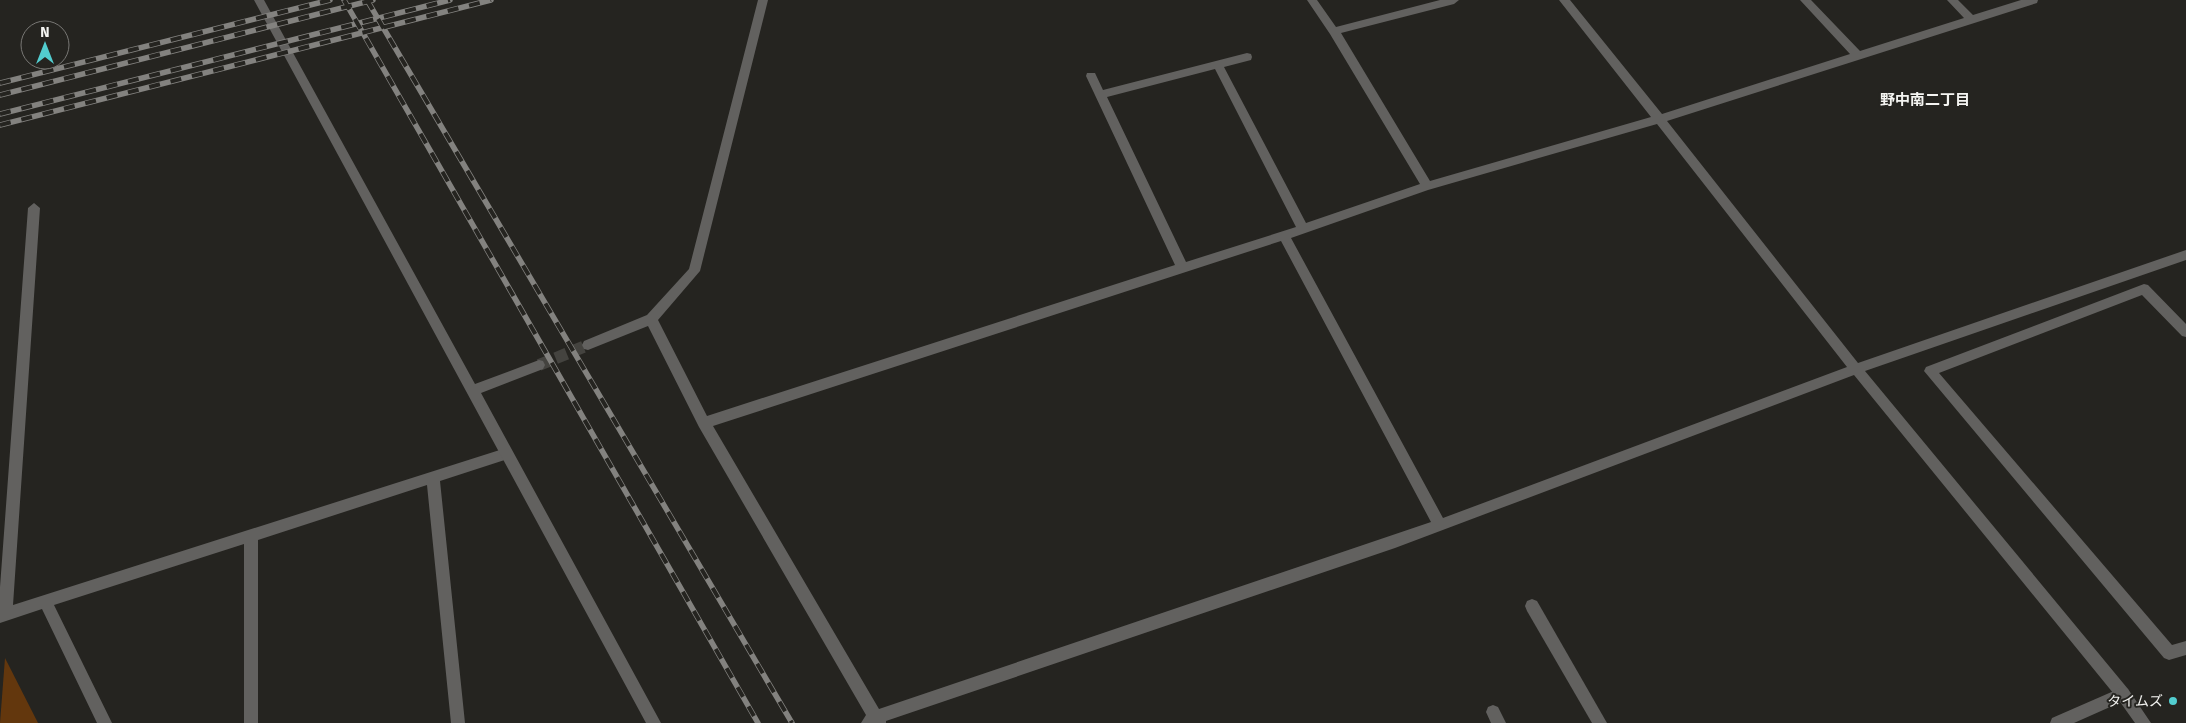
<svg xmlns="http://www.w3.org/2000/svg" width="2186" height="723" viewBox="0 0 2186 723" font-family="'Fira Sans','Noto Sans JP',sans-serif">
<rect width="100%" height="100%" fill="#252420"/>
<!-- green -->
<path fill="#63370d" d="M 5,658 L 38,723 L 0,723 Z"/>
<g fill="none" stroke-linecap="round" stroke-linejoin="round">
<!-- minor-tunnel -->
<path stroke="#44433f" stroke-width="12" stroke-dasharray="12 6" stroke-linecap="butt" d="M 539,365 L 588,345"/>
<!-- service -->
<g fill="#62615f" fill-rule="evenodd">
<path d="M 34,203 L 40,208 L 13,605 L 506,448 L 511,450 L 513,454 L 511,458 L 440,481 L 465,723 L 451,723 L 427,485 L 258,540 L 258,723 L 244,723 L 244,544 L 54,605 L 112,723 L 97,723 L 42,609 L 0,623 L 0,587 L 28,208 Z"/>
<path d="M 2144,284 L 2148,285 L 2186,324 L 2186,337 L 2182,336 L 2142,295 L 1939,373 L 2172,645 L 2186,641 L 2186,655 L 2169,660 L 2164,658 L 1924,371 L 1926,367 Z"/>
</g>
<!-- minor -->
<g fill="#62615f" fill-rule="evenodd">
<path d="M 254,0 L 264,0 L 475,384 L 539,360 L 543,361 L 545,365 L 543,369 L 481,393 L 661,723 L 646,723 Z"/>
<path d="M 758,0 L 768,0 L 700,271 L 658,320 L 707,416 L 1175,265 L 1086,76 L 1087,73 L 1095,73 L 1103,90 L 1247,53 L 1251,54 L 1252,57 L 1251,60 L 1224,67 L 1306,223 L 1420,184 L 1330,34 L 1307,0 L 1317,0 L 1336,27 L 1440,0 L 1459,0 L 1454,4 L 1341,33 L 1430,181 L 1651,117 L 1559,0 L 1570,0 L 1662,114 L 1850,54 L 1800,0 L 1811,0 L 1860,51 L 1964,18 L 1947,0 L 1958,0 L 1973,15 L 2021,0 L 2038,0 L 2037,3 L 1667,121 L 1858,363 L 2186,250 L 2186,260 L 1865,371 L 2128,689 L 2151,723 L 2135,723 L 2118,699 L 1854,375 L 1395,548 L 886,721 L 886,723 L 861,723 L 866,715 L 699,427 L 648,326 L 588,350 L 584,349 L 582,345 L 584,341 L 647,315 L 689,269 ZM 1215,69 L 1296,227 L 1186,262 L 1107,97 ZM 1657,124 L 1847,367 L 1443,518 L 1291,238 L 1428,190 ZM 1281,241 L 1431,522 L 879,709 L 713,426 Z"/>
<path d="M 1532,599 L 1537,601 L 1607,723 L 1592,723 L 1527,611 L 1525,606 L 1527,601 Z"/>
<path d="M 1493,705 L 1498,707 L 1506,723 L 1491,723 L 1486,712 L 1488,707 Z"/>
</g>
<!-- tertiary -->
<path fill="#62615f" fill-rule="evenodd" d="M 2123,687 L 2128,689 L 2130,694 L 2128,699 L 2074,723 L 2050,723 L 2052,718 Z"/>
<defs>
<g id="rail">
<path d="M 344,0 L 758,723"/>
<path d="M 367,0 L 792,723"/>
<path d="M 0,83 L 330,0"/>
<path d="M 0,95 L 373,0"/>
<path d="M 0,114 L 450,0"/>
<path d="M 0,125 L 491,0"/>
</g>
</defs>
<!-- rail casing -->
<use href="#rail" stroke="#83827f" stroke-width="5.5"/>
<!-- rail -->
<use href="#rail" stroke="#252420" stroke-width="4" stroke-dasharray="11" stroke-linecap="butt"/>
</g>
<!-- markers -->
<circle fill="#52cdcf" stroke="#252420" stroke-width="2" cx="2173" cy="701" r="5"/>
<g text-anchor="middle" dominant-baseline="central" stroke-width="4" stroke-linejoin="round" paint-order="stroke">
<!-- poi labels -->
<g font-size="14" fill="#f4f4f1" stroke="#252420" text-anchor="end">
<text x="2163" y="701">タイムズ</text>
</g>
<!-- neighbourhood labels -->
<g font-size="15" font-weight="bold" fill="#f4f4f1" stroke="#252420">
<text x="1925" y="100">野中南二丁目</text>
</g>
</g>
<!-- north arrow -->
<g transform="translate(45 45)"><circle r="24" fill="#252420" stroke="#787774"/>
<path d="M0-4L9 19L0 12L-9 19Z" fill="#52cdcf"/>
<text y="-8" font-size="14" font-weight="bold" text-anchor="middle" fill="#f4f4f1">N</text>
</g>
</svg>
